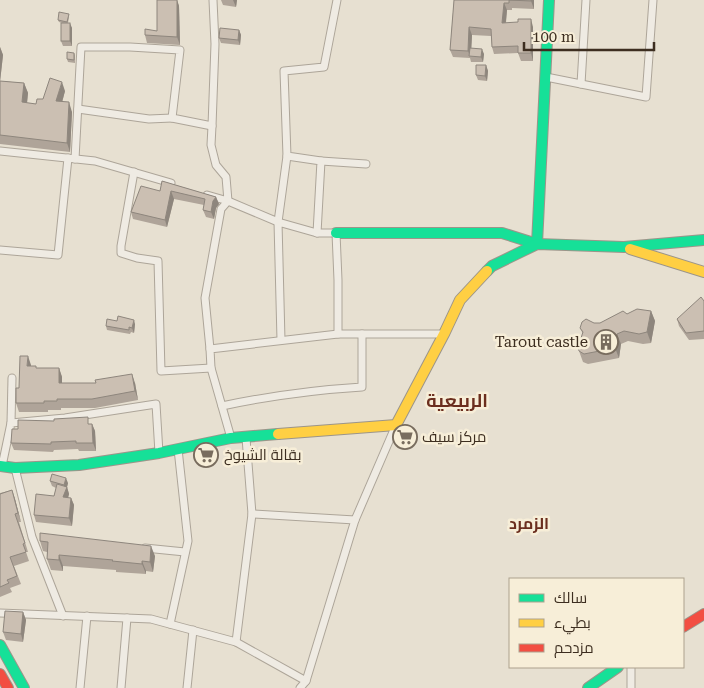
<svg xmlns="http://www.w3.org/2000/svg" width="704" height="688" viewBox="0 0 704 688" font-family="'Roboto Serif',Cairo,serif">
<rect width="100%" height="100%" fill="#e7e0d1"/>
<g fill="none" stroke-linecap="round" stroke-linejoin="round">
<defs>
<g id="street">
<path d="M 337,0 L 324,67 L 284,71 L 287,156 L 321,161 L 317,233 L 336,233 L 338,280 L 338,334"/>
<path d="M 546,77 L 646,97 L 653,0"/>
<path d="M 581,84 L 586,0"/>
<path d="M 78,109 L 149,119 L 172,118"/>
<path d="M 0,151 L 95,161 L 171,183"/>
<path d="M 75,159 L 81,47 L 130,47 L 180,50 L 172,118 L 212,126 L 215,44 L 213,0"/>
<path d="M 321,161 L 366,164"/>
<path d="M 134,172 L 121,246 L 121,253 L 137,258 L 158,261 L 161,371 L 211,368"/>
<path d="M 207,195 L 228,201 L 226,177 L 216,165 L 211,145 L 212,126"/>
<path d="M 0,250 L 58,255 L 68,158"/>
<path d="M 281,340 L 278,222 L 317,233"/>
<path d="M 210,349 L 205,298 L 221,209 L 228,201 L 278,222 L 287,156"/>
<path d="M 222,406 C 269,396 314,390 362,387 L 362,334"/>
<path d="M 11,423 L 12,378"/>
<path d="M 231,438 L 211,368 L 210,349 L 338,334 L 444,334"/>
<path d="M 2,466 L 11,423 L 65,418 L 156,404 L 159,453"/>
<path d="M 15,468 L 32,537 L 63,616"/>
<path d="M 252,514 L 355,520"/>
<path d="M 145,548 L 185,552"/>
<path d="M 0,613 L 151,619 L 236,642 L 306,681"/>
<path d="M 170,624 L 188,541 L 178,449"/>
<path d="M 236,642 L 252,514 L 246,438"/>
<path d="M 631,667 L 631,688"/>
<path d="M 80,688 L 87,616"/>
<path d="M 121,688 L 127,618"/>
<path d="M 187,688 L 193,630"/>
<path d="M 300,688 L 306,681 L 355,520 L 396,425"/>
</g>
<g id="fast">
<path d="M 336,233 L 502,233 L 537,244 L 549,0"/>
<path d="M 487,271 L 492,266 L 537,244 L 624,247 L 704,240"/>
<path d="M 0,466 L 15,468 L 79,465 L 159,453 L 231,438 L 278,434"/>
<path d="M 0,645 L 24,688"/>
<path d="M 588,688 L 618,667"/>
</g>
<g id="slow">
<path d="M 630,249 L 704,272"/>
<path d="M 278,434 L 396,425 L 444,334 L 460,300 L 487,271"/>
</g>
<g id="jam">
<path d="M 683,627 L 704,614"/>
<path d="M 0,674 L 8,688"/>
</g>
</defs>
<!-- street casing -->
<use href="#street" stroke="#ada599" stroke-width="9"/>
<!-- fast casing -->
<use href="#fast" stroke="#9c958a" stroke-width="12"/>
<!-- slow casing -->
<use href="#slow" stroke="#9c958a" stroke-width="12"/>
<!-- jam casing -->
<use href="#jam" stroke="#9c958a" stroke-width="12"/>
<!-- street -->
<use href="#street" stroke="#efebe3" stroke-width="7"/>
<!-- fast -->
<use href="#fast" stroke="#16e098" stroke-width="10"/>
<!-- slow -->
<use href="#slow" stroke="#ffcf43" stroke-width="10"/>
<!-- jam -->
<use href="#jam" stroke="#f24e42" stroke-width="10"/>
</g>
<!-- wall -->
<g fill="#afa499">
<path d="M 157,0 L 177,0 L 179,6 L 180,45 L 147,43 L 145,35 L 157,31 Z"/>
<path d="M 221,0 L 237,0 L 236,7 L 223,5 Z"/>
<path d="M 454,0 L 534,0 L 534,9 L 512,8 L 512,10 L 507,10 L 506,23 L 533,27 L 533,61 L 521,61 L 518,53 L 494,54 L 492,47 L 491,36 L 472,35 L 471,48 L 484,54 L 483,62 L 471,62 L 470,58 L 453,57 L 450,50 Z"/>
<path d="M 69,17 L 68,23 L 72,28 L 72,46 L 63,46 L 61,41 L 62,23 L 59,22 L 58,20 Z"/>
<path d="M 239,30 L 241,35 L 240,45 L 221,43 L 219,38 Z"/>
<path d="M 0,47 L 3,55 L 0,81 L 24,83 L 28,93 L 27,103 L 36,104 L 43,99 L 65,91 L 62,102 L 72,112 L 70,152 L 0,144 Z"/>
<path d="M 74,53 L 75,55 L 75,63 L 68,62 L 67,59 Z"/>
<path d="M 486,65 L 488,71 L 487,81 L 478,80 L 476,75 Z"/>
<path d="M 162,181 L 216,197 L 219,204 L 216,208 L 214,219 L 206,217 L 203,210 L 204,205 L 174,199 L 167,227 L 133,219 L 131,212 L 160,191 Z"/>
<path d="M 704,301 L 704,339 L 689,340 L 679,326 L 677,319 Z"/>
<path d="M 651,311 L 655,321 L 651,343 L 643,344 L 628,341 L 621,344 L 619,358 L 588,364 L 583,362 L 579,351 L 583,334 L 580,328 L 594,323 L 600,323 L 627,314 Z"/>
<path d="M 135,324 L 134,333 L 131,332 L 130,334 L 107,330 L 106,326 Z"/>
<path d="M 36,368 L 59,368 L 62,377 L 62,383 L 135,383 L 138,400 L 95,408 L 61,408 L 61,410 L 48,410 L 48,412 L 19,412 L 16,403 L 19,388 Z"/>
<path d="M 92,424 L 95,431 L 96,451 L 79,451 L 78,449 L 54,450 L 53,452 L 14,450 L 11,443 L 18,429 Z"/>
<path d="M 50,481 L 68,483 L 67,487 L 69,494 L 68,498 L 71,498 L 74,505 L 72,526 L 36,522 L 34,515 L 54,496 L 56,488 L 52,486 Z"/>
<path d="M 12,490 L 15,499 L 21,522 L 19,522 L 28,552 L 26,552 L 29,561 L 14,566 L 21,584 L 10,588 L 12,592 L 0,597 L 0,493 Z"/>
<path d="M 40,533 L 155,556 L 153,572 L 146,571 L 146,574 L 116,572 L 116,570 L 63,566 L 63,571 L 51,570 L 47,559 L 47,552 L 43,551 L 40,541 Z"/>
<path d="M 23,612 L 26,620 L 23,642 L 6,640 L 3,632 Z"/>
</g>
<!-- shaded-wall -->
<g fill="#8e867d">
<path d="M 177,0 L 179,6 L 180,45 L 177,37 Z"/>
<path d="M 233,0 L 237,0 L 236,7 Z"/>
<path d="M 531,0 L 534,0 L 534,9 L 531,1 Z"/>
<path d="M 504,3 L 507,10 L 505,30 L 502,23 Z"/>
<path d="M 531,19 L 533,27 L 533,61 L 531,53 Z"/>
<path d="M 70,23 L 72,28 L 72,46 L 70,41 Z"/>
<path d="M 469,27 L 472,35 L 471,56 L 470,56 L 468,51 Z"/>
<path d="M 239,30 L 241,35 L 240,45 L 238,40 Z"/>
<path d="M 0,47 L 3,55 L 0,82 Z"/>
<path d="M 482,49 L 484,54 L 483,62 L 481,57 Z"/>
<path d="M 486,65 L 488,71 L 487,81 L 485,76 Z"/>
<path d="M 62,82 L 65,91 L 60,110 L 56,101 Z"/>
<path d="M 24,83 L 28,93 L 26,112 L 22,102 Z"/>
<path d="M 69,102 L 72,112 L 70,152 L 67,143 Z"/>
<path d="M 171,191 L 174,199 L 167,227 L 165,220 Z"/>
<path d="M 216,197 L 219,204 L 216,208 L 214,219 L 211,212 L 213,201 Z"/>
<path d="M 651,311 L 655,321 L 651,343 L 647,332 Z"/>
<path d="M 134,320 L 135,324 L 134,333 L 132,328 Z"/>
<path d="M 617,334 L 621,344 L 619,358 L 615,348 Z"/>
<path d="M 28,356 L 31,365 L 31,375 L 27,366 Z"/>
<path d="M 59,368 L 62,377 L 62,392 L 59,383 Z"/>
<path d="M 132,374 L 135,383 L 138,400 L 135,391 Z"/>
<path d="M 92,424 L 95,431 L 96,451 L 93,443 Z"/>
<path d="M 66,478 L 68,483 L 67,487 L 69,494 L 66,505 L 63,497 L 64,485 Z"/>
<path d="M 12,490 L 15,499 L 21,522 L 18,513 Z"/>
<path d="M 71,498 L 74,505 L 72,526 L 69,518 Z"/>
<path d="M 151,546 L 155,556 L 153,572 L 150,562 Z"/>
<path d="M 59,555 L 63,566 L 63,571 L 59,560 Z"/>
<path d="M 142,561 L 146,571 L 146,574 L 142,564 Z"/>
<path d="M 23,612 L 26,620 L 23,642 L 21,634 Z"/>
</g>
<!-- building -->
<g fill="#cbbfb2" stroke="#8e867d">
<path d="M 157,0 L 177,0 L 177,37 L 145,35 L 145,29 L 157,31 Z"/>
<path d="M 454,0 L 531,0 L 531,1 L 509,0 L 509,3 L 504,3 L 502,23 L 518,22 L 518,19 L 531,19 L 531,53 L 518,53 L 518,46 L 492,47 L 491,29 L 469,27 L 468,51 L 450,50 Z"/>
<path d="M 59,12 L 69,14 L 67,22 L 58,20 Z"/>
<rect x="61" y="23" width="9" height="18"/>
<path d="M 220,28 L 239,30 L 238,40 L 219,38 Z"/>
<path d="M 470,48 L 482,49 L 481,57 L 469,56 Z"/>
<path d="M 67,52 L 74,53 L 74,60 L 67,59 Z"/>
<path d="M 476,65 L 486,65 L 485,76 L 476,75 Z"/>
<path d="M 50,78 L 62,82 L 56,101 L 69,102 L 67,143 L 0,135 L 0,81 L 24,83 L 22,102 L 36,104 L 37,99 L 43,99 Z"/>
<path d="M 162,181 L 216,197 L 213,201 L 211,212 L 203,210 L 205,199 L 171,191 L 165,220 L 131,212 L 141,186 L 160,191 Z"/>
<path d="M 701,297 L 704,301 L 704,331 L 686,333 L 677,319 Z"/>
<path d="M 637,309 L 651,311 L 647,332 L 639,334 L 624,331 L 617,334 L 615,348 L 584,354 L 579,351 L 578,347 L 583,332 L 580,328 L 582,322 L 586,319 L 594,323 L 600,323 L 623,311 L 627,314 Z"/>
<path d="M 118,316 L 134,320 L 132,328 L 129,327 L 129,330 L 106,326 L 107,319 L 117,321 Z"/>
<path d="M 20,356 L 28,356 L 27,366 L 36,366 L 36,368 L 59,368 L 59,383 L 96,383 L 95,380 L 132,374 L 135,391 L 92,399 L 57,399 L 57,401 L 44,401 L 44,403 L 16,403 L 16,388 L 19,388 Z"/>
<path d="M 88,417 L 88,424 L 92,424 L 93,443 L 76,443 L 76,441 L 51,442 L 51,444 L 11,443 L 12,429 L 18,429 L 18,420 L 54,421 L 54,419 Z"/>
<path d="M 52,474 L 66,478 L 64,485 L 50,481 Z"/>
<path d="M 57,484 L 67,487 L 63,497 L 71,498 L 69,518 L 34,515 L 36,494 L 54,496 Z"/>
<path d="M 12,490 L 18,513 L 15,514 L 25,543 L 23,544 L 26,552 L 10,557 L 17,576 L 7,580 L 9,583 L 0,587 L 0,494 Z"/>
<path d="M 40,533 L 151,546 L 150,562 L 142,561 L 142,564 L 112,561 L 113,560 L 59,555 L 59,560 L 47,559 L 48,542 L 40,541 Z"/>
<path d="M 5,611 L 23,612 L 21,634 L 3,632 Z"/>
</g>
<!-- icons -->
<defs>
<symbol id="building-ring" viewBox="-11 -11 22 22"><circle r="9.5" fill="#f7eed8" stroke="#786c5e" stroke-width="1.5"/><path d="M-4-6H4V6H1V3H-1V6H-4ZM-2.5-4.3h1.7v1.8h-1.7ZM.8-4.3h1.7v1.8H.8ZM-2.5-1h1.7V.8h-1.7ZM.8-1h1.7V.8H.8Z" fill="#786c5e"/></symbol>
<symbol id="supermarket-ring" viewBox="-11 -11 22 22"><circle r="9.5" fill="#f7eed8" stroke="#786c5e" stroke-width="1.5"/><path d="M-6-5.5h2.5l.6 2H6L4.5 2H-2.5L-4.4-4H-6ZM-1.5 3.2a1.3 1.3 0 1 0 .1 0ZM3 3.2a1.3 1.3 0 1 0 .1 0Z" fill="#786c5e"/></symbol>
</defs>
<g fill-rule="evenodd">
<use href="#building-ring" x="592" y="328" width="28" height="28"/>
<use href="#supermarket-ring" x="391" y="423" width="28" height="28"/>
<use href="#supermarket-ring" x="192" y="441" width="28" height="28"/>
</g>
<g text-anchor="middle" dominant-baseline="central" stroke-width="5" stroke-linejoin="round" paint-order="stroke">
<!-- poi labels -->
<g font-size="15" fill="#3d2e20" stroke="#f7eed8" text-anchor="start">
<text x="588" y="342" text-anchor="end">Tarout castle</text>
<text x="422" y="437">مركز سيف</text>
<text x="224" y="455">بقالة الشيوخ</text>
</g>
<!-- neighbourhood labels -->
<g font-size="16" font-weight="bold" fill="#6b2e1e" stroke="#f7eed8">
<text x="529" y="523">الزمرد</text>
</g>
<!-- quarter labels -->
<g font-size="18" font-weight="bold" fill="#6b2e1e" stroke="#f7eed8">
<text x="457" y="400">الربيعية</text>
</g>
</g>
<!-- legend -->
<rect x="509" y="578" width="175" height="90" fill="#f7eed8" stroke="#ada18e"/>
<rect x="519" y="594" width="25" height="8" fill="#16e098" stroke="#ada18e"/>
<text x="554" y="603" font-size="15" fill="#3d2e20">سالك</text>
<rect x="519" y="619" width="25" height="8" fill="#ffcf43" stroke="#ada18e"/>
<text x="554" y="628" font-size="15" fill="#3d2e20">بطيء</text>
<rect x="519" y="644" width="25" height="8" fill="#f24e42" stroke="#ada18e"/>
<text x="554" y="653" font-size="15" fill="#3d2e20">مزدحم</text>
<!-- scale -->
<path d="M524 42v8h130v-8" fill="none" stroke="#3d2e20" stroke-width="2.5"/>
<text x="532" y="42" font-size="15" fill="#3d2e20" stroke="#f7eed8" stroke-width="4" paint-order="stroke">100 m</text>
</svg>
